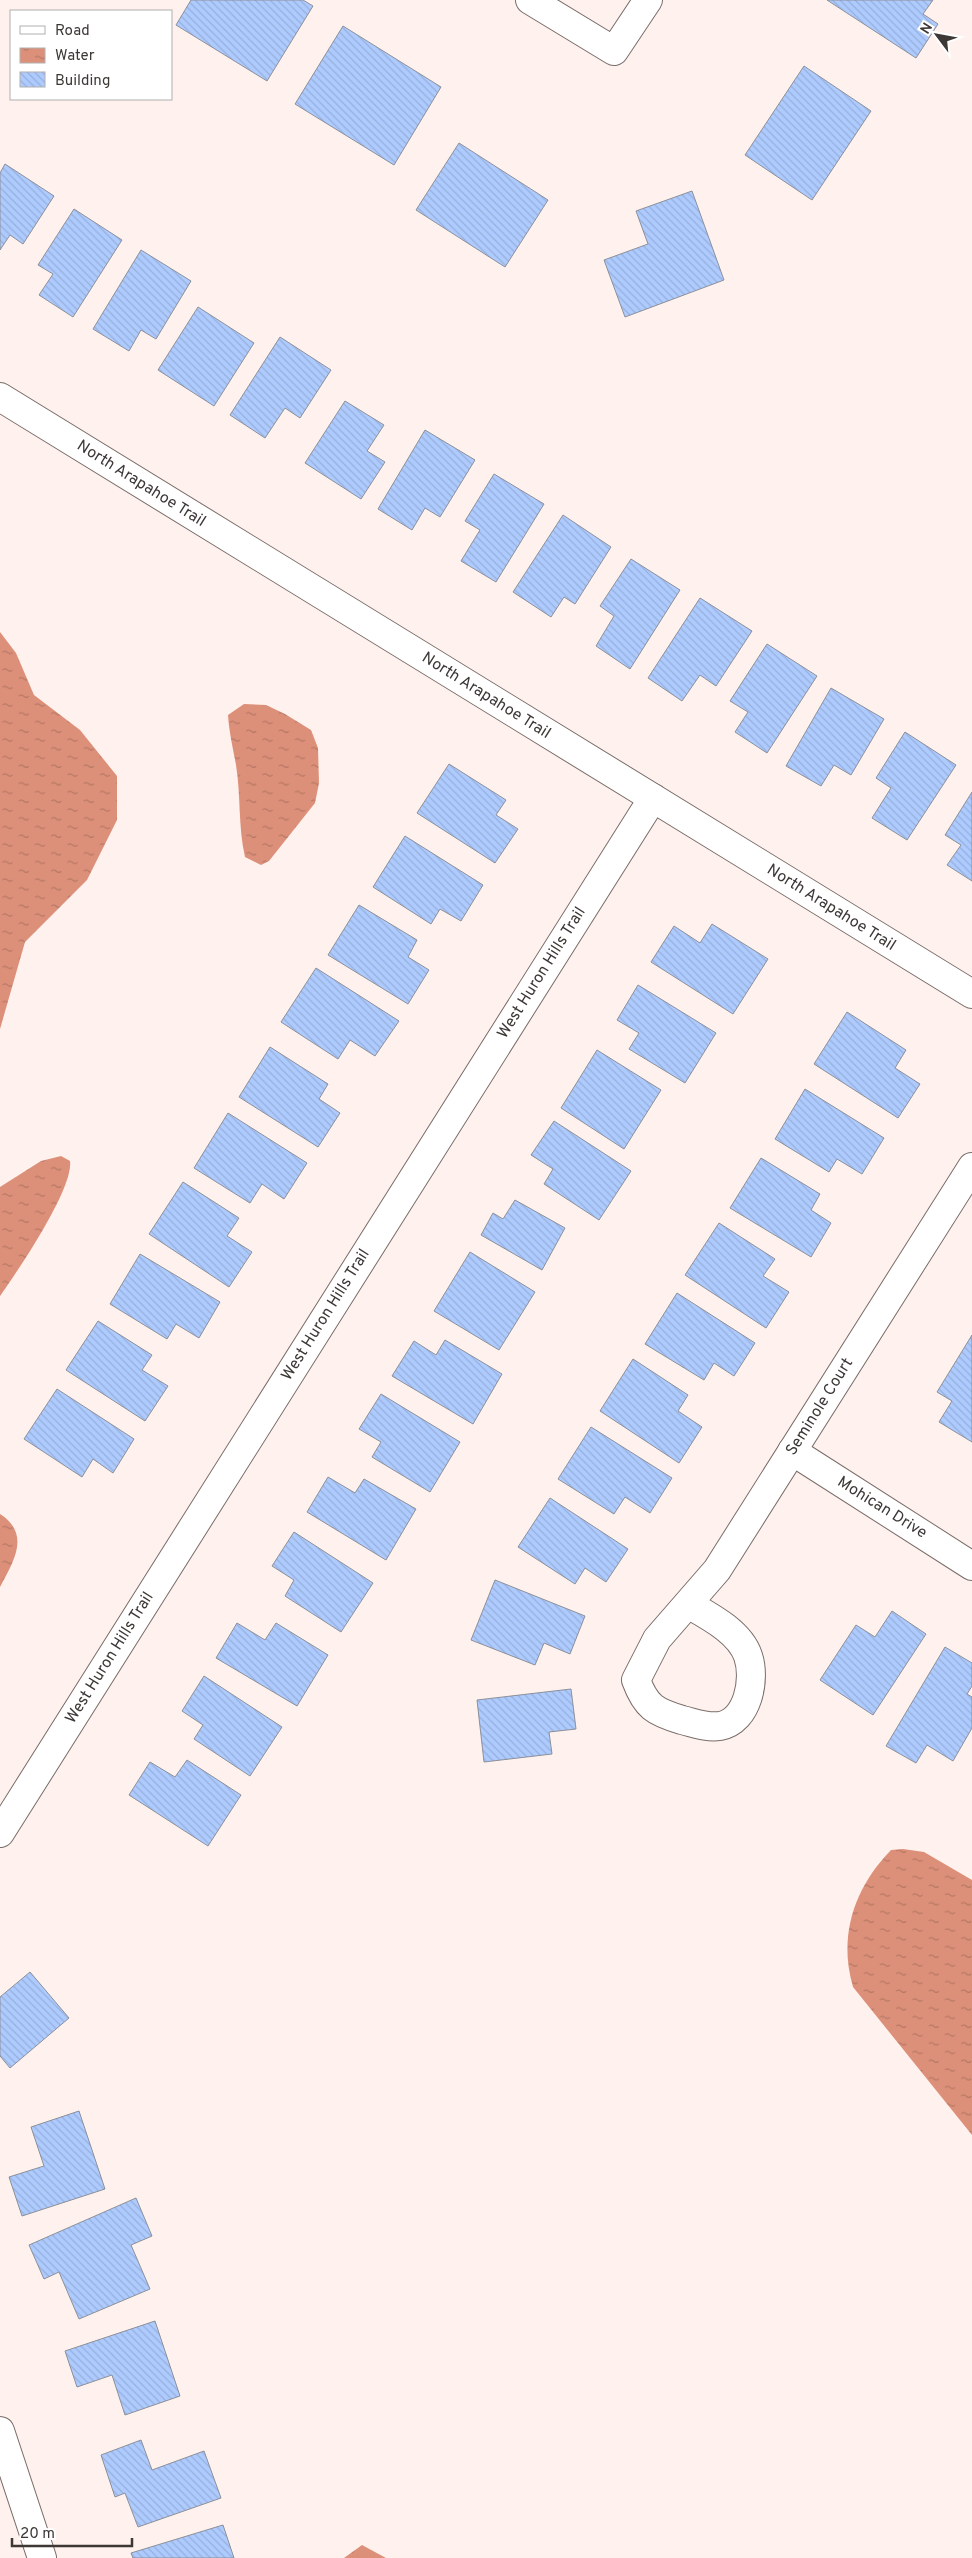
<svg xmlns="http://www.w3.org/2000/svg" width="972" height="2558" viewBox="0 0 972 2558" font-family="Overpass,sans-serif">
<defs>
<pattern id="water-ripples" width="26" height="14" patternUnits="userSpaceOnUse" patternTransform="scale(1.25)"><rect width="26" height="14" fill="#dd9079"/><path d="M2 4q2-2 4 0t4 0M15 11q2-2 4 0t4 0" fill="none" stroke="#b47764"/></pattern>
<pattern id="building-back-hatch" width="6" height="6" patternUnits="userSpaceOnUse" patternTransform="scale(1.25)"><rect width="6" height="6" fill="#aecbff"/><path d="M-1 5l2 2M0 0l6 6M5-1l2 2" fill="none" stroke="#97afdb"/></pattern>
</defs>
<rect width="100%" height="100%" fill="#fff1ed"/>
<!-- water -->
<g fill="url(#water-ripples)">
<path d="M 0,632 L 16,653 L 34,695 L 80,730 L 117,776 L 117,820 L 87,880 L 25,942 L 0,1029 Z"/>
<path d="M 244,704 L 266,705 L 285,714 L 311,730 L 318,748 L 319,783 L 315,803 L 269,861 L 261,865 L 245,857 C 238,826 241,796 236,765 C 233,748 229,732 228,715 Z"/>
<path d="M 61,1156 L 70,1161 C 74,1188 17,1272 0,1296 L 0,1187 L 41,1161 Z"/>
<path d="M 0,1514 C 31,1534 14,1561 0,1587 Z"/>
<path d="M 903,1849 L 924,1852 L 972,1880 L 972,2135 L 853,1987 C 838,1936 854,1888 891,1850 Z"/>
<path d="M 362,2545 L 386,2558 L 344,2558 Z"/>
</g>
<!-- building -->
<g fill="url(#building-back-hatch)" stroke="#8b909a">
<path d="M 191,0 L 303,0 L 313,6 L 267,81 L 176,25 Z"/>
<path d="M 827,0 L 933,0 L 923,14 L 938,24 L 916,58 Z"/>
<path d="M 343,26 L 441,87 L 394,165 L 295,104 Z"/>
<path d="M 804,66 L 871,111 L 812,200 L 745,155 Z"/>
<path d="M 459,143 L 548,200 L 505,267 L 416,210 Z"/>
<path d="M 5,164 L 54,196 L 23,244 L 10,235 L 0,250 L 0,173 Z"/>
<path d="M 692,191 L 724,280 L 625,317 L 604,260 L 648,244 L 636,211 Z"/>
<path d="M 74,209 L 122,240 L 73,317 L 39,295 L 53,274 L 38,265 Z"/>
<path d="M 141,250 L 191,281 L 156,339 L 141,330 L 129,351 L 93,329 Z"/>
<path d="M 198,307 L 254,343 L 214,406 L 158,370 Z"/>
<path d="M 280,337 L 331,370 L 300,418 L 285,408 L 265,438 L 230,415 Z"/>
<path d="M 345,401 L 384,425 L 367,451 L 385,462 L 361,499 L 305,463 Z"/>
<path d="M 425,430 L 475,460 L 440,517 L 425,508 L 412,530 L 378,509 Z"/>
<path d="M 494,474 L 544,504 L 496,582 L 461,561 L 480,530 L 465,521 Z"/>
<path d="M 563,515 L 611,547 L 575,604 L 564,597 L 551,617 L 513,592 Z"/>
<path d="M 631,559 L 680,590 L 630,669 L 596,646 L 614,616 L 600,606 Z"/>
<path d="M 700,598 L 752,631 L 716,686 L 700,675 L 682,701 L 648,678 Z"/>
<path d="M 767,644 L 817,676 L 767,753 L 735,732 L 748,712 L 730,701 Z"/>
<path d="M 831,688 L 884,719 L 851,775 L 834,765 L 821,786 L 786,766 Z"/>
<path d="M 905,732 L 956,765 L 907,840 L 872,818 L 891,788 L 876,778 Z"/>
<path d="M 449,764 L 506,800 L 496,815 L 518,829 L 495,863 L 417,813 Z"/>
<path d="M 972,792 L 972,881 L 947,865 L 961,845 L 945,835 Z"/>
<path d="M 405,836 L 483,885 L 461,921 L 440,909 L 431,924 L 373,887 Z"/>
<path d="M 359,905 L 417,940 L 408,957 L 429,970 L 408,1004 L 328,955 Z"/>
<path d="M 712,924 L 768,959 L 733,1014 L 651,962 L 674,926 L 700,943 Z"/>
<path d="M 316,968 L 399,1021 L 375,1056 L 350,1040 L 338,1059 L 281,1022 Z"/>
<path d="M 638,985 L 716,1033 L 685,1083 L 629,1049 L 639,1033 L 617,1020 Z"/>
<path d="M 847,1012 L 906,1050 L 895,1068 L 920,1084 L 898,1118 L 814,1064 Z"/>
<path d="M 270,1047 L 328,1084 L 319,1099 L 340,1113 L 318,1147 L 239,1097 Z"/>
<path d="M 597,1050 L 661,1090 L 624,1149 L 561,1108 Z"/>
<path d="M 805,1089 L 884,1138 L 862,1174 L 837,1159 L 829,1172 L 775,1139 Z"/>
<path d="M 228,1113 L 307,1163 L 284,1199 L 262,1184 L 250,1203 L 194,1168 Z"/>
<path d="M 554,1121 L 631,1171 L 599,1220 L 544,1184 L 553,1169 L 531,1155 Z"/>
<path d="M 761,1158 L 820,1194 L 811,1210 L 831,1223 L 811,1257 L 730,1208 Z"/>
<path d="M 183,1182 L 239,1218 L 227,1236 L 252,1252 L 229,1287 L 149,1234 Z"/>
<path d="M 515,1200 L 565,1228 L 542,1270 L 481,1235 L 493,1213 L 503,1219 Z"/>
<path d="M 719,1223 L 775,1259 L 763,1276 L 789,1292 L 766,1328 L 685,1275 Z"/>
<path d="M 470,1252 L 535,1292 L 499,1350 L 434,1311 Z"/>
<path d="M 140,1254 L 220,1302 L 199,1338 L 176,1324 L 167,1339 L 110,1304 Z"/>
<path d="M 677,1293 L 755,1343 L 734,1376 L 714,1363 L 704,1380 L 645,1344 Z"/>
<path d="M 98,1321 L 152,1355 L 142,1370 L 168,1386 L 145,1421 L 66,1370 Z"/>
<path d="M 972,1335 L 972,1442 L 939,1422 L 952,1401 L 937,1392 Z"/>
<path d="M 445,1340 L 502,1374 L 473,1424 L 392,1376 L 414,1341 L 436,1355 Z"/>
<path d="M 633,1359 L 688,1395 L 678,1411 L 702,1427 L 679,1463 L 600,1411 Z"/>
<path d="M 57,1389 L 134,1439 L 113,1473 L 93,1459 L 82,1477 L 24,1439 Z"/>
<path d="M 381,1394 L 460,1442 L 430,1492 L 372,1457 L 381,1442 L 359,1429 Z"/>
<path d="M 591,1427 L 672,1478 L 650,1513 L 625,1497 L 614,1514 L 558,1479 Z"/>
<path d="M 328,1477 L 355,1493 L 364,1479 L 416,1509 L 386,1560 L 307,1512 Z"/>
<path d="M 550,1498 L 628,1549 L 606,1582 L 585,1568 L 575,1584 L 518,1547 Z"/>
<path d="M 294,1532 L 373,1583 L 341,1632 L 285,1596 L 294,1580 L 272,1566 Z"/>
<path d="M 495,1580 L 585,1616 L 570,1654 L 544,1643 L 535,1665 L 471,1640 Z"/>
<path d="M 892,1611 L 926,1634 L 873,1715 L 820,1680 L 856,1625 L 875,1637 Z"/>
<path d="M 237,1623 L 265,1640 L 276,1623 L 328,1655 L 297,1706 L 216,1658 Z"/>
<path d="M 945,1647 L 972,1663 L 972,1686 L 967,1694 L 972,1697 L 972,1728 L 953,1761 L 927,1745 L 916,1763 L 886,1746 Z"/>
<path d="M 204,1676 L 282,1727 L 250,1776 L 194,1739 L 203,1725 L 182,1711 Z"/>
<path d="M 571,1689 L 576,1729 L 549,1732 L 552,1754 L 484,1762 L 477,1700 Z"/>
<path d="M 187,1760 L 241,1795 L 208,1846 L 129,1795 L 150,1762 L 175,1777 Z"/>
<path d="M 30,1972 L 69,2018 L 10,2068 L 0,2056 L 0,1997 Z"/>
<path d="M 79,2111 L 105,2189 L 22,2216 L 9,2177 L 44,2166 L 31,2127 Z"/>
<path d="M 136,2198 L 152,2236 L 131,2245 L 150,2289 L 79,2319 L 59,2272 L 44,2279 L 29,2245 Z"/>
<path d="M 155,2321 L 180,2396 L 125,2415 L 112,2375 L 77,2387 L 65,2351 Z"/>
<path d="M 141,2440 L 152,2470 L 204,2451 L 221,2498 L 138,2527 L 125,2493 L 115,2497 L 101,2455 Z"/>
<path d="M 223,2525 L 234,2558 L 133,2558 L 131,2553 Z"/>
</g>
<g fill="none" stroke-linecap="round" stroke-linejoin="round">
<defs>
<g id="minor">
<path d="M 530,0 L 614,51 L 648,0"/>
<path d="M 0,397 L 972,994"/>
<path d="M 792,1451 L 972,1566"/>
<path d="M 688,1604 C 709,1616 740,1632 748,1656 C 756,1679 748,1721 720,1726 C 706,1728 695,1723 682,1720 C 655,1712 646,1707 636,1680 L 657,1639 L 717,1570 L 972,1167"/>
<path d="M 0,1833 L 653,798"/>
<path d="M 0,2431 L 42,2558"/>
</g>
</defs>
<!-- minor casing -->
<use href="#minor" stroke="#796d69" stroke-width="30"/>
<!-- minor -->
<use href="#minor" stroke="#fff" stroke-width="28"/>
</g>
<g text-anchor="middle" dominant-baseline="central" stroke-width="4" stroke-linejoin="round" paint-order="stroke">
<!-- street labels -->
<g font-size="16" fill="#3d3836" stroke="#fff">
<text transform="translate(141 484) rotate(32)">North Arapahoe Trail</text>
<text transform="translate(486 696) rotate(32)">North Arapahoe Trail</text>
<text transform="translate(831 908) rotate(32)">North Arapahoe Trail</text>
<text transform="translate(542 973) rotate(-58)">West Huron Hills Trail</text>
<text transform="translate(326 1315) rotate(-58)">West Huron Hills Trail</text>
<text transform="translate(820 1407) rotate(-58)">Seminole Court</text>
<text transform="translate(882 1508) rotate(32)">Mohican Drive</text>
<text transform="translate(110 1658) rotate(-58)">West Huron Hills Trail</text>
</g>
</g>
<!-- legend -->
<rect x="10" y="10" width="162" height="90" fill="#ffffff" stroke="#b1afaf"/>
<rect x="20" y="26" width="25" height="8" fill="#ffffff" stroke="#b1afaf"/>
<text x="55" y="35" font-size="15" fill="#3d3836">Road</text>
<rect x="20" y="48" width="25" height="15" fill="url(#water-ripples)" stroke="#b1afaf"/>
<text x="55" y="60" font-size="15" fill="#3d3836">Water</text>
<rect x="20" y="72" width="25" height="15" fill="url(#building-back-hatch)" stroke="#b1afaf"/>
<text x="55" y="85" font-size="15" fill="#3d3836">Building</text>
<!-- north arrow -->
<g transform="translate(937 35) rotate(302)" stroke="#ffffff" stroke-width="4" paint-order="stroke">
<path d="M0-4L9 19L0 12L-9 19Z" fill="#3d3836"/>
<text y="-8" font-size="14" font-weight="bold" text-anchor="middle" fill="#3d3836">N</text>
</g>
<!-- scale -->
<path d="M12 2538v8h120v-8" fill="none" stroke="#3d3836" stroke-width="2.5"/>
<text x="20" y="2538" font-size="15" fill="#3d3836" stroke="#ffffff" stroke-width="4" paint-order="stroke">20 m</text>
</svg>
